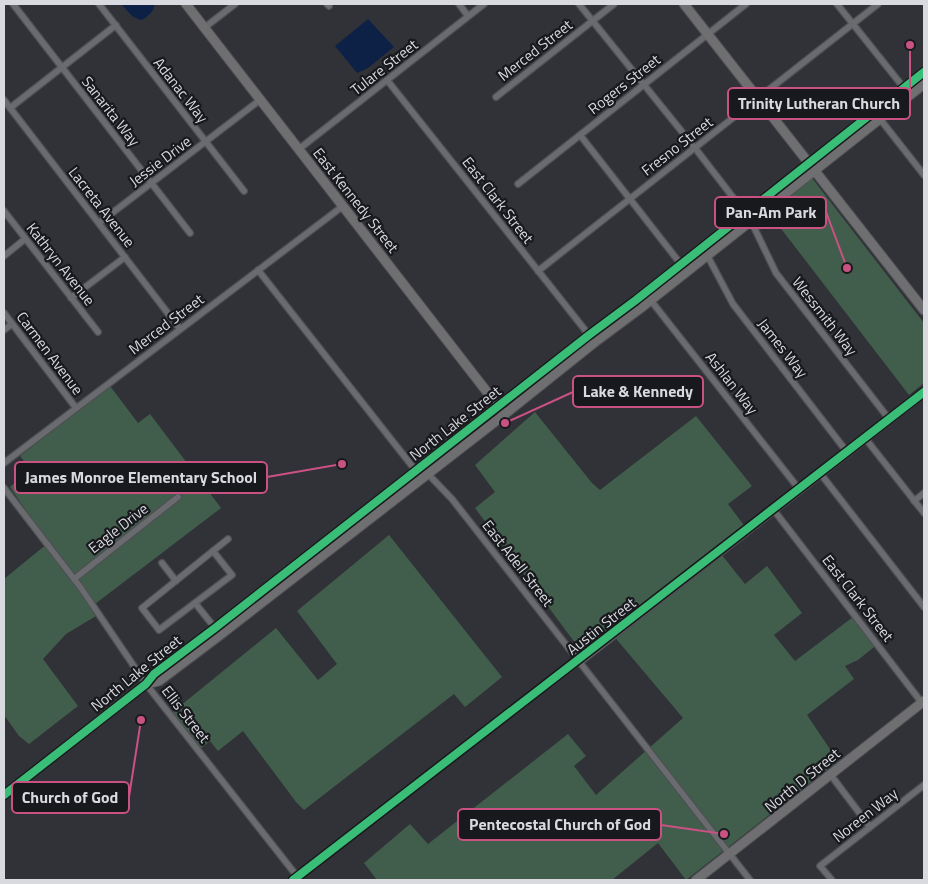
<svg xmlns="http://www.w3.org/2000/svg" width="928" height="884" viewBox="0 0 928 884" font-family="'Titillium Web',sans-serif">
<rect width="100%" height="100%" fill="#313237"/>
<!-- green -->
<g fill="#415d4b">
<path d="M 812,178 L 924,323 L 924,383 L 909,395 L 769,213 Z"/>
<path d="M 110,386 L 138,423 L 150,414 L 221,508 L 95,604 L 101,613 L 66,634 L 43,659 L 78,706 L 29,744 L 19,736 L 4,715 L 4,579 L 48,543 L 10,487 L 30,469 L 20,456 Z"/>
<path d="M 535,412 L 592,483 L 600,490 L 696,416 L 752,486 L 728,504 L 749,532 L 721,554 L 745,584 L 767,566 L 802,613 L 774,635 L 795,661 L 857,614 L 879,643 L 858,660 L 845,666 L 854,679 L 807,715 L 838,761 L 686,880 L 658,843 L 612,880 L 377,880 L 364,863 L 410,824 L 428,844 L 568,734 L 586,756 L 574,766 L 596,795 L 683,718 L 612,634 L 584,655 L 475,508 L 495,492 L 475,465 Z"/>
<path d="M 389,535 L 502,677 L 465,707 L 454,694 L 304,810 L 296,802 L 243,731 L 218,751 L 210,741 L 199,750 L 169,715 L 276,628 L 318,680 L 337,664 L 297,611 Z"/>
</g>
<!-- water -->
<g fill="#0d2046">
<path d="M 121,4 L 154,4 C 155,11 148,16 142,20 L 138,19 L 132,16 Z"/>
<path d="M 368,19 L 394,47 L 368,68 L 357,73 L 335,46 Z"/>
</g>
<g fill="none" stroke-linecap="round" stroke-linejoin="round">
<defs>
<g id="street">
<path d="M 13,4 L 190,233"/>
<path d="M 99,4 L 244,191"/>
<path d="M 327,4 L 329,6"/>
<path d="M 459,4 L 468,16"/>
<path d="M 579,4 L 695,148 L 745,213"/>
<path d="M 837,4 L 904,88"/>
<path d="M 204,28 L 235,4"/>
<path d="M 387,80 L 589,335"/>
<path d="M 496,97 L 614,4"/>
<path d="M 4,100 L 180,329"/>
<path d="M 10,108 L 116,25"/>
<path d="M 880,119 L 924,175"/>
<path d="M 580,135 L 683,267"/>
<path d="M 299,149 L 484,4"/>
<path d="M 518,184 L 746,4"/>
<path d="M 4,211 L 98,332"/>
<path d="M 751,221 L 776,273 L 889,419"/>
<path d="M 99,223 L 260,100"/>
<path d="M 707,255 L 733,304 L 847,452"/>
<path d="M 4,256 L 25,239"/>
<path d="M 258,270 L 416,471 L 427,473 L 452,499 L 750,880"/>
<path d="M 538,271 L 878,4"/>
<path d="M 645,293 L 799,489"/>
<path d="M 71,298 L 125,257"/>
<path d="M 4,313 L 76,408"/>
<path d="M 4,330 L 12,324"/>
<path d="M 865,438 L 924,513"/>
<path d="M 4,463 L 343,206"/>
<path d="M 820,473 L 924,607"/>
<path d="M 4,488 L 81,588 L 146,684 L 300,880"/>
<path d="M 914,501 L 924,493"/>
<path d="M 773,509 L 922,703"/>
<path d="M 213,551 L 232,575 L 159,630 L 142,608 Z"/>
<path d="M 213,551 L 228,539"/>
<path d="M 162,563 L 176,581"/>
<path d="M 74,579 L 178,497"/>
<path d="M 195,603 L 215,628"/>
<path d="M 830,774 L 870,827"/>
<path d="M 293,880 L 579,661"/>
<path d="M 832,880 L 820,866 L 924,785"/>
</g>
<g id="secondary">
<path d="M 186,4 L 501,410"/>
<path d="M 684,4 L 924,310"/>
<path d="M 579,661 L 924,392"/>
<path d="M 146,684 L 159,681 L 220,635 L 505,414 L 595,342 L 642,307 L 924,84"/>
<path d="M 4,795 L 146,684 L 154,674 L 215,628 L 589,335 L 636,300 L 924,72"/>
<path d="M 696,880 L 924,701"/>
</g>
</defs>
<!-- street casing -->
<use href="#street" stroke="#4f5055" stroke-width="8"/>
<!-- secondary casing -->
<use href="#secondary" stroke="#4f5055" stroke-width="11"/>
<!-- street -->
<use href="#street" stroke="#6a6b6e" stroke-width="5.5"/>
<!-- secondary -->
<use href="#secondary" stroke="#6f6e71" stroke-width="9"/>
<defs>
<g id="cycleway">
<path d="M 4,795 L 146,684 L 154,674 L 215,628 L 589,335 L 636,300 L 924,72"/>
<path d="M 293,880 L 924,392"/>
</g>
</defs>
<!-- cycleway casing -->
<use href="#cycleway" stroke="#18191d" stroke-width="11"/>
<!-- cycleway -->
<use href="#cycleway" stroke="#3abd76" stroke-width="8"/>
</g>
<g text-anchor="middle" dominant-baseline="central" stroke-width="4.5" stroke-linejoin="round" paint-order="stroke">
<!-- street labels -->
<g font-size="15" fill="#d9dae0" stroke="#18191d">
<text transform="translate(535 50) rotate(-38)">Merced Street</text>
<text transform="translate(384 67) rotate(-38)">Tulare Street</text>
<text transform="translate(624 84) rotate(-38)">Rogers Street</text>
<text transform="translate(181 90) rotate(52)">Adanac Way</text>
<text transform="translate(111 111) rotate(52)">Sanarita Way</text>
<text transform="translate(677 146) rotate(-38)">Fresno Street</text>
<text transform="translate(160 161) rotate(-37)">Jessie Drive</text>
<text transform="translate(356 200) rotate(52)">East Kennedy Street</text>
<text transform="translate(498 200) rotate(52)">East Clark Street</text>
<text transform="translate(102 207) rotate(52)">Lacreta Avenue</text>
<text transform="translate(61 264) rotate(52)">Kathryn Avenue</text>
<text transform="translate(825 316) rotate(52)">Wessmith Way</text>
<text transform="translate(166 324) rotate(-37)">Merced Street</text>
<text transform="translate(783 348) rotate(52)">James Way</text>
<text transform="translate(50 353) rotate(53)">Carmen Avenue</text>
<text transform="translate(732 383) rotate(52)">Ashlan Way</text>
<text transform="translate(455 423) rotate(-38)">North Lake Street</text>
<text transform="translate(118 528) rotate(-38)">Eagle Drive</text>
<text transform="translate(518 563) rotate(52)">East Adell Street</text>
<text transform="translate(858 598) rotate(52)">East Clark Street</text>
<text transform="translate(601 626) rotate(-38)">Austin Street</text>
<text transform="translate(136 673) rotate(-39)">North Lake Street</text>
<text transform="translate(186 714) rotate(52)">Ellis Street</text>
<text transform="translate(802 780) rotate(-39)">North D Street</text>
<text transform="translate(865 815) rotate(-38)">Noreen Way</text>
</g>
</g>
<!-- callouts -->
<path fill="none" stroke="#c95283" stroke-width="2" d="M910 45L910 103M847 268L826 212M505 423L573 392M342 464L267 477M141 720L129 797M724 834L661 825"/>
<g fill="#c95283" stroke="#18191d" stroke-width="2">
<circle cx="910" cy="45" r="5"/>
<circle cx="847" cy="268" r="5"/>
<circle cx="505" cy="423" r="5"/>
<circle cx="342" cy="464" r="5"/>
<circle cx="141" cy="720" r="5"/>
<circle cx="724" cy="834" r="5"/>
</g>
<g fill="#18191d" stroke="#c95283" stroke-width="2">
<rect x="728" y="88" width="182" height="31" rx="5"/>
<rect x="715" y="197" width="111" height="31" rx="5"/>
<rect x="573" y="376" width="130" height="31" rx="5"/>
<rect x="15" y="462" width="252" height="31" rx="5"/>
<rect x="12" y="782" width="117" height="31" rx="5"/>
<rect x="458" y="809" width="203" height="31" rx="5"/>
</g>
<g font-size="16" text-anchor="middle" font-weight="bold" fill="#d9dae0">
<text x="819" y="109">Trinity Lutheran Church</text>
<text x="771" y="218">Pan-Am Park</text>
<text x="638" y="397">Lake &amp; Kennedy</text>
<text x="141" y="483">James Monroe Elementary School</text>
<text x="70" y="803">Church of God</text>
<text x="560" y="830">Pentecostal Church of God</text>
</g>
<!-- border -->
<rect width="928" height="884" fill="none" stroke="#d9dae0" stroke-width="10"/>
</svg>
